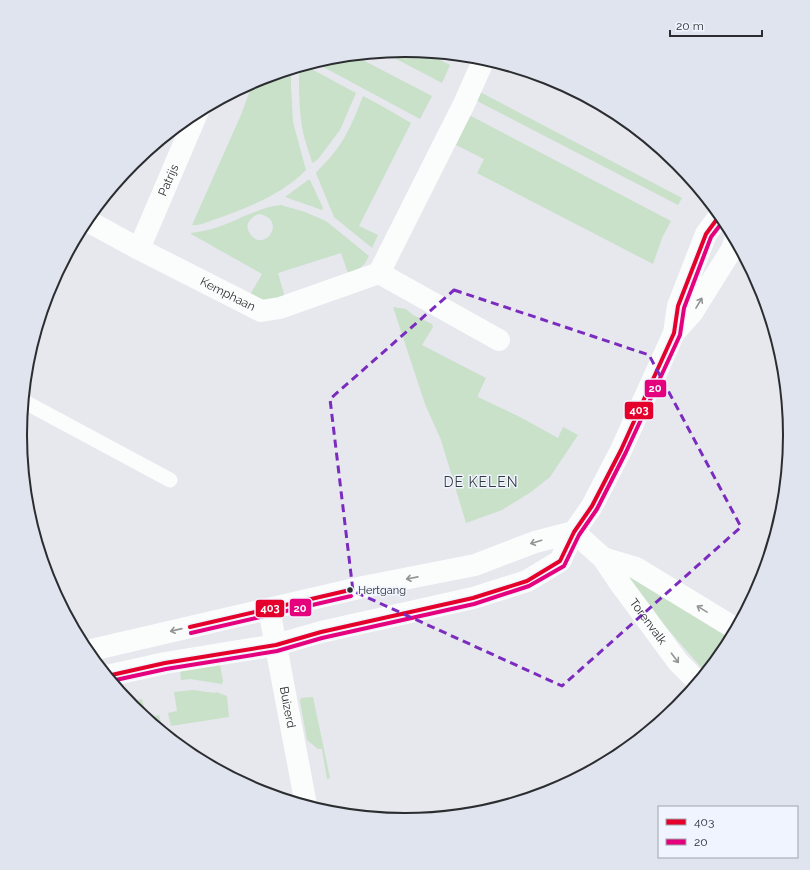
<svg xmlns="http://www.w3.org/2000/svg" width="810" height="870" viewBox="0 0 810 870" font-family="Raleway,sans-serif">
<rect width="100%" height="100%" fill="#e6e8ee"/>
<!-- green -->
<g fill="#c9e0c9" fill-rule="evenodd">
<path d="M 405,50 L 424,52 L 450,65 L 442,83 L 383,52 Z"/>
<path d="M 353,55 L 432,96 L 420,119 L 314,62 L 330,57 Z"/>
<path d="M 304,65 L 356,93 L 340,130 L 318,159 L 313,163 L 312,162 C 309,152 305,142 303,132 C 299,112 299,91 299,71 L 300,67 Z"/>
<path d="M 291,69 L 291,86 L 293,122 L 306,170 C 283,194 247,208 216,219 C 209,221 200,226 192,225 L 241,115 L 253,82 Z"/>
<path d="M 480,92 L 682,198 L 678,205 L 477,101 Z"/>
<path d="M 363,96 L 380,105 L 411,123 L 359,226 L 378,235 L 372,248 L 334,217 L 316,173 C 321,166 328,161 333,154 C 347,137 355,117 363,96 Z"/>
<path d="M 471,116 L 671,221 L 662,238 L 653,264 L 477,173 L 484,159 L 456,145 L 469,117 Z"/>
<path d="M 308,180 L 310,180 L 323,208 L 322,210 L 285,197 Z"/>
<path d="M 281,205 L 305,212 L 326,221 L 369,256 C 363,268 360,269 348,273 L 341,253 L 278,273 L 284,294 L 283,296 L 267,301 L 250,295 L 262,274 L 191,234 L 191,233 C 209,231 226,225 242,217 C 255,212 267,206 281,205 ZM 259,214 C 288,219 265,253 251,235 C 243,226 250,217 259,214 Z"/>
<path d="M 393,307 L 406,309 L 413,315 L 432,324 L 433,327 L 422,345 L 486,378 L 478,395 L 478,397 L 520,417 L 558,438 L 563,427 L 578,435 L 550,477 L 531,492 L 502,510 L 466,523 L 441,440 L 425,404 Z"/>
<path d="M 631,572 L 733,634 L 725,649 L 706,673 L 625,580 Z"/>
<path d="M 220,665 L 223,681 L 222,684 L 190,679 L 181,680 L 180,669 Z"/>
<path d="M 193,690 L 215,693 L 216,692 L 227,696 L 229,717 L 171,726 L 168,713 L 177,711 L 174,692 Z"/>
<path d="M 313,697 L 330,778 L 327,779 L 322,749 L 318,749 L 307,740 L 300,701 L 301,698 Z"/>
<path d="M 142,699 L 147,718 L 159,715 L 162,726 L 157,727 L 129,702 Z"/>
</g>
<g fill="none" stroke-linecap="round" stroke-linejoin="round">
<!-- service -->
<path stroke="#fbfcfc" stroke-width="15" d="M 23,401 L 170,480"/>
<!-- minor -->
<g stroke="#fbfcfc" stroke-width="22">
<path id="s1" d="M 86,220 L 139,249 L 261,311 L 280,308 L 379,273 L 464,104 L 484,59"/>
<path id="s2" d="M 139,249 L 198,111"/>
<path d="M 379,273 L 499,340"/>
<path id="s3" d="M 574,532 L 603,558 L 619,582 L 678,662 L 698,682"/>
<path d="M 603,558 L 636,568 L 736,629"/>
<path id="s4" d="M 269,609 L 306,805"/>
</g>
<!-- tertiary -->
<g stroke="#fbfcfc" stroke-width="22">
<path d="M 674,333 L 692,313 L 732,249 L 735,240"/>
<path d="M 87,651 L 363,587 L 475,565 L 535,542 L 574,532"/>
<path d="M 107,676 L 165,663 L 276,645 L 321,632 L 473,598 L 527,581 L 560,561 L 574,532 L 592,506 L 621,450 L 674,333 L 678,306 L 706,234 L 720,215"/>
</g>
<defs>
<g id="bus-1">
<path d="M 190,627 L 350,590"/>
<path d="M 107,676 L 165,663 L 276,645 L 321,632 L 473,598 L 527,581 L 560,561 L 574,532 L 592,506 L 621,450 L 674,333 L 678,306 L 706,234 L 720,215"/>
</g>
<g id="bus-2">
<path d="M 191,633 L 351,596"/>
<path d="M 111,681 L 166,669 L 277,651 L 322,638 L 474,604 L 529,586 L 564,566 L 579,535 L 597,509 L 626,452 L 680,335 L 684,308 L 711,237 L 724,220"/>
</g>
</defs>
<!-- bus-1 casing -->
<use href="#bus-1" stroke="#eff4fe" stroke-width="7"/>
<!-- bus-2 casing -->
<use href="#bus-2" stroke="#eff4fe" stroke-width="7"/>
<!-- bus-1 -->
<use href="#bus-1" stroke="#e4002b" stroke-width="4"/>
<!-- bus-2 -->
<use href="#bus-2" stroke="#e5007d" stroke-width="4"/>
</g>
<!-- one-way arrows -->
<defs><path id="oneway-shaft" d="M-6 0H5M1.5-3L5.5 0L1.5 3" fill="none" stroke-width="1.6" stroke-linecap="round" stroke-linejoin="round"/></defs>
<g stroke="#939496">
<use href="#oneway-shaft" transform="translate(699 303) rotate(-59)"/>
<use href="#oneway-shaft" transform="translate(536 542) rotate(163)"/>
<use href="#oneway-shaft" transform="translate(412 578) rotate(169)"/>
<use href="#oneway-shaft" transform="translate(702 609) rotate(-149)"/>
<use href="#oneway-shaft" transform="translate(176 630) rotate(167)"/>
<use href="#oneway-shaft" transform="translate(675 658) rotate(53)"/>
</g>
<!-- marked area -->
<path fill="none" stroke="#7b2cbf" stroke-width="3" stroke-dasharray="8 5" stroke-linejoin="round" d="M 454,290 L 649,355 L 741,527 L 562,686 L 353,591 L 330,399 Z"/>
<!-- markers -->
<circle fill="#2b2d31" stroke="#eff4fe" stroke-width="1.5" cx="350" cy="590" r="3.5"/>
<g text-anchor="middle" dominant-baseline="central" stroke-width="3" stroke-linejoin="round" paint-order="stroke">
<!-- bus labels -->
<g font-size="11" fill="#2b2d31" stroke="#eff4fe" text-anchor="start">
<text x="358" y="590">Hertgang</text>
</g>
<!-- street labels -->
<g font-size="12" fill="#2b2d31" stroke="#eff4fe">
<text stroke="none"><textPath href="#s2" startOffset="75">Patrijs</textPath></text>
<text stroke="none"><textPath href="#s1" startOffset="160">Kemphaan</textPath></text>
<text stroke="none"><textPath href="#s3" startOffset="117">Torenvalk</textPath></text>
<text stroke="none"><textPath href="#s4" startOffset="100">Buizerd</textPath></text>
</g>
<!-- quarter labels -->
<g font-size="14" letter-spacing="1" fill="#353a41" stroke="#eff4fe">
<text x="481" y="482">DE KELEN</text>
</g>
</g>
<!-- crop -->
<path d="M0 0H810V870H0ZM27 435a378 378 0 1 1 756 0a378 378 0 1 1-756 0Z" fill="#dfe4ee" fill-rule="evenodd"/>
<path fill="none" stroke="#2b2d31" stroke-width="2" d="M27 435a378 378 0 1 1 756 0a378 378 0 1 1-756 0Z"/>
<g stroke="#eff4fe" stroke-width="1.5">
<rect x="644" y="379" width="23" height="19" rx="4" fill="#e5007d"/>
<rect x="624" y="401" width="30" height="19" rx="4" fill="#e4002b"/>
<rect x="289" y="598" width="23" height="19" rx="4" fill="#e5007d"/>
<rect x="255" y="599" width="30" height="19" rx="4" fill="#e4002b"/>
</g>
<g font-size="11" text-anchor="middle" font-weight="bold" fill="#fff">
<text x="655" y="392">20</text>
<text x="639" y="414">403</text>
<text x="300" y="612">20</text>
<text x="270" y="612">403</text>
</g>
<!-- legend -->
<rect x="658" y="806" width="140" height="52" fill="#eff4fe" stroke="#a1a4ac"/>
<rect x="666" y="819" width="20" height="6" fill="#e4002b" stroke="#a1a4ac"/>
<text x="694" y="826" font-size="12" fill="#2b2d31">403</text>
<rect x="666" y="839" width="20" height="6" fill="#e5007d" stroke="#a1a4ac"/>
<text x="694" y="846" font-size="12" fill="#2b2d31">20</text>
<!-- scale -->
<path d="M670 30v6h92v-6" fill="none" stroke="#2b2d31" stroke-width="2"/>
<text x="676" y="30" font-size="12" fill="#2b2d31" stroke="#eff4fe" stroke-width="3" paint-order="stroke">20 m</text>
</svg>
